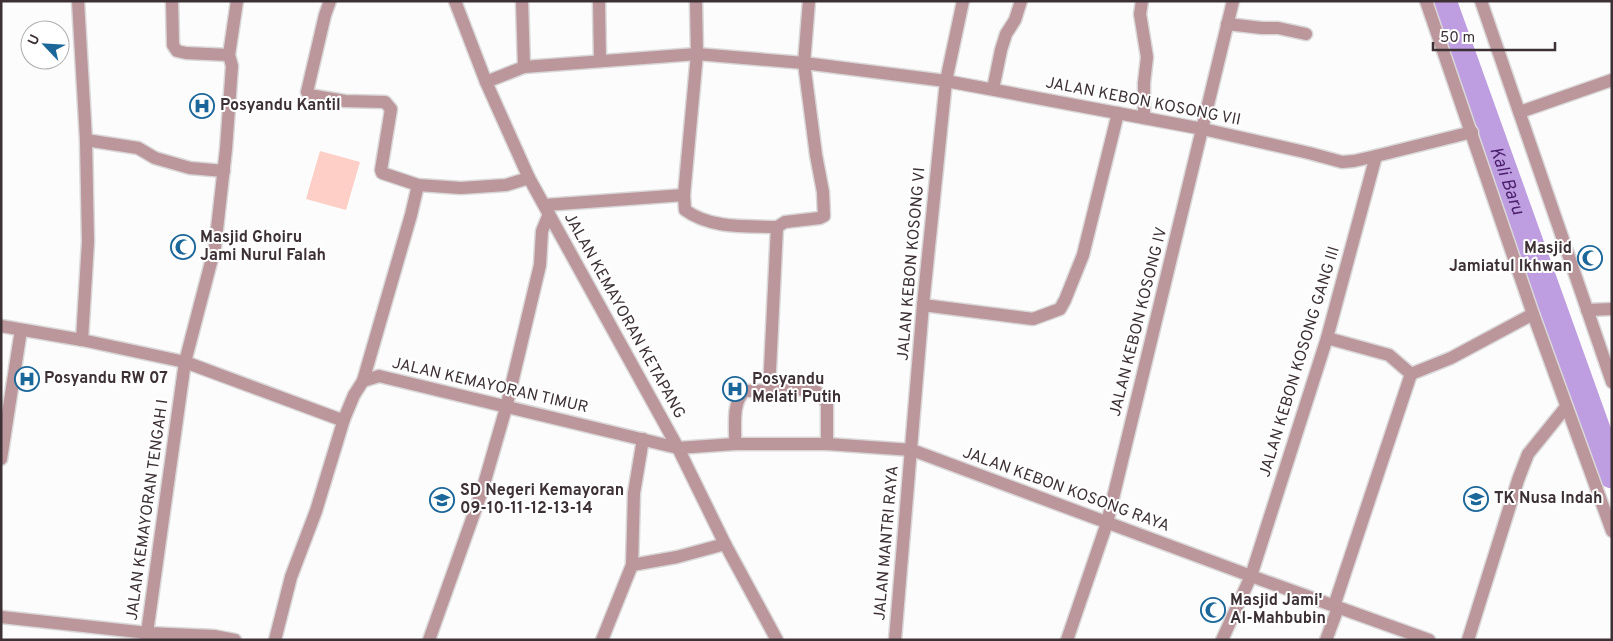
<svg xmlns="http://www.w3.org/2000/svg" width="1613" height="641" viewBox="0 0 1613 641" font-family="Overpass,sans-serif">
<rect width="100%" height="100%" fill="#fcfcfc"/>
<!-- green -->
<path fill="#fdcfc6" d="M 320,151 L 360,162 L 346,210 L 306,199 Z"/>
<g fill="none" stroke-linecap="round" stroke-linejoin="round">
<!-- river -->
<path stroke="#be9de0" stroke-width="29" id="s1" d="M 1442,1 L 1612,474"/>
<defs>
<g id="minor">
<path d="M 78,1 L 86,140 L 88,242 L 82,340"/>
<path d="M 172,1 L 173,45 L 177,51 L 186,53 L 229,55"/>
<path d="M 330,1 L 325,15 L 307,92 L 309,95 L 345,101 L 385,102 L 391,109 L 381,170 L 382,173 L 418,185 L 461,188 L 506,185 L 529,178"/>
<path d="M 522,1 L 524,67"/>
<path d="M 599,1 L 600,61"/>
<path d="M 696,1 L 697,54 L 684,195 L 685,210 C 711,229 746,226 777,227 L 785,222 L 820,218 L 824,216 L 823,192 L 816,155 L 804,63 L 809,1"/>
<path d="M 1142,1 L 1140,14 L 1147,57 L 1144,83 L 1144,118"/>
<path d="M 1227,24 L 1262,28 L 1278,28 L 1306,34"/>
<path d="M 486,82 L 524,67 L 697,54 L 804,63 L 946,81 L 1203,129 L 1309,153 L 1342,162 L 1354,161 L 1376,156 L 1472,132"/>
<path d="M 993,89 L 1001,50 L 1006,34 L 1015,20 L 1021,1"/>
<path d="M 1520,112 L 1612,80"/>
<path d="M 86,140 L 138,148 L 155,158 L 190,168 L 224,171"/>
<path d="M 545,205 L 684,195"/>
<path d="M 923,305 L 1033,319 L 1060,309 L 1065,300 L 1083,255 L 1118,113"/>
<path d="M 1587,310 L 1612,309"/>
<path d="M 1,326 L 82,340 L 185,362 L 339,419 L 344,419 L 354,395 L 363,381 L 379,376 L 678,448 L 725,544 L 777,640"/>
<path d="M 1327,338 L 1389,355 L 1411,374"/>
<path d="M 1411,374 L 1451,358 L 1533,314"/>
<path d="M 363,381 L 411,215 L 418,185"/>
<path d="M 769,390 L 777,227"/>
<path d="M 735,444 C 736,429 731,402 745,391 L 813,389 L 822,396 L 827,404 L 827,444"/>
<path d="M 1,459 L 21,330"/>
<path d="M 632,565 L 677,557 L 725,544"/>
<path d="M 1334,606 L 1411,374"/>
<path d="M 1,617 L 148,633 L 214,636 L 235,640"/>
<path d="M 146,640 L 185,362 L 215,247 L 226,149 L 232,66 L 229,55 L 237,1"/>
<path d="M 275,640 L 291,577 L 316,511 L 344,419"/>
<path d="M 429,640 L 482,491 L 506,408 L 540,265 L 542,231 L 549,214"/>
<path d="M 602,640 L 632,565 L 634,493 L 643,439"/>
<path d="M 895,640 L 923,305 L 946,81 L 963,1"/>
<path d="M 1067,640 L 1107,523 L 1233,1"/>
<path d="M 1222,640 L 1251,576 L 1327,338 L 1376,156"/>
<path d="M 1326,640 L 1338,608"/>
<path d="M 1468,640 L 1518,480 L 1528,454 L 1566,407"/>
</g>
<g id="tertiary">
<path d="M 455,1 L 486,82 L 529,178 L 678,448 L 735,444 L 827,444 L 912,450 L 1251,576 L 1429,640"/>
<path d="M 1426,1 L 1533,314 L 1612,531"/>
<path d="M 1481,1 L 1612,382"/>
</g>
</defs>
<!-- minor casing -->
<use href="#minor" stroke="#dad7d8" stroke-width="15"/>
<!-- tertiary casing -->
<use href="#tertiary" stroke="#dad7d8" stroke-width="15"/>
<!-- minor -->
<use href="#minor" stroke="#bb969b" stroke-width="12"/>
<!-- tertiary -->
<use href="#tertiary" stroke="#bb969b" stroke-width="12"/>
</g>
<!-- icons -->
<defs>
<symbol id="hospital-ring" viewBox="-11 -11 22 22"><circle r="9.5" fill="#fff" stroke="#1b679a" stroke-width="1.5"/><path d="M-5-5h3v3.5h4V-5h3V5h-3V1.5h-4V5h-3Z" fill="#1b679a"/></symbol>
<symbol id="mosque-ring" viewBox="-11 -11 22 22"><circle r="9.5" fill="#fff" stroke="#1b679a" stroke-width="1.5"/><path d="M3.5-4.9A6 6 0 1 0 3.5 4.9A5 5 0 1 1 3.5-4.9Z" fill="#1b679a"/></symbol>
<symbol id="school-ring" viewBox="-11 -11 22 22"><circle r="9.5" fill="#fff" stroke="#1b679a" stroke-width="1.5"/><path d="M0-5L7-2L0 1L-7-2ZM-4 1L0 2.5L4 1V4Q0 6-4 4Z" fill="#1b679a"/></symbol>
</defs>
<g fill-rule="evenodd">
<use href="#hospital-ring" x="188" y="92" width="28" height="28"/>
<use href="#mosque-ring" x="169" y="233" width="28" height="28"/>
<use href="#mosque-ring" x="1576" y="244" width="28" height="28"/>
<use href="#hospital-ring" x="13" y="365" width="28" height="28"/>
<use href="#hospital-ring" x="721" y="375" width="28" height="28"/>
<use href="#school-ring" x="1462" y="485" width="28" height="28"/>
<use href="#school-ring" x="428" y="486" width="28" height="28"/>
<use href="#mosque-ring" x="1199" y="596" width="28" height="28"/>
</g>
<g text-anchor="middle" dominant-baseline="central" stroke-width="4" stroke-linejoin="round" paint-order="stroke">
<!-- street labels -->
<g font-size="16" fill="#3d3136" stroke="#fff">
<text transform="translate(1143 102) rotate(11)">JALAN KEBON KOSONG VII</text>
<text transform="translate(912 264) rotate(-85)">JALAN KEBON KOSONG VI</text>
<text transform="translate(624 316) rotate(61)">JALAN KEMAYORAN KETAPANG</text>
<text transform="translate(1139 322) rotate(-76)">JALAN KEBON KOSONG IV</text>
<text transform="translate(1300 362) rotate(-73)">JALAN KEBON KOSONG GANG III</text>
<text transform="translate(490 386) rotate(13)">JALAN KEMAYORAN TIMUR</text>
<text transform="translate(1066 490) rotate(20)">JALAN KEBON KOSONG RAYA</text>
<text transform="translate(148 510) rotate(-82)">JALAN KEMAYORAN TENGAH I</text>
<text transform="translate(887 543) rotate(-85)">JALAN MANTRI RAYA</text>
</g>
<!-- poi labels -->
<g font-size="16" font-weight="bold" fill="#3d3136" stroke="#fff" text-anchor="start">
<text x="220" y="106">Posyandu Kantil</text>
<text x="200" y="238">Masjid Ghoiru<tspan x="200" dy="18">Jami Nurul Falah</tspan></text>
<text x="1572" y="249" text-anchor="end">Masjid<tspan x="1572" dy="18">Jamiatul Ikhwan</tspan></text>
<text x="44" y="379">Posyandu RW 07</text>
<text x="752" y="380">Posyandu<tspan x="752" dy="18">Melati Putih</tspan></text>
<text x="460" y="491">SD Negeri Kemayoran<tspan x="460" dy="18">09-10-11-12-13-14</tspan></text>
<text x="1494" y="499">TK Nusa Indah</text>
<text x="1230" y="601">Masjid Jami'<tspan x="1230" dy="18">Al-Mahbubin</tspan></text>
</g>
<!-- water labels -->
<g font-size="18" font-style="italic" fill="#4b1f6d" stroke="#fff">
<text stroke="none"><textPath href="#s1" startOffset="191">Kali Baru</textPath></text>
</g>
</g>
<!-- border -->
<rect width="1613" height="641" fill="none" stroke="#3d3136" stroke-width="5"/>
<!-- north arrow -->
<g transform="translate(45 45) rotate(295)"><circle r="24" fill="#ffffff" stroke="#b1adaf"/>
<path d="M0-4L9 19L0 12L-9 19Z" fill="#1b679a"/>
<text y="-8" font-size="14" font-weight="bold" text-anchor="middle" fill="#3d3136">U</text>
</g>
<!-- scale -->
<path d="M1433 42v8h122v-8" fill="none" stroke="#3d3136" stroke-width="2.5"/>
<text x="1440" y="42" font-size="15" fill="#3d3136" stroke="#ffffff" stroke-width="4" paint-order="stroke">50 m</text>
</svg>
